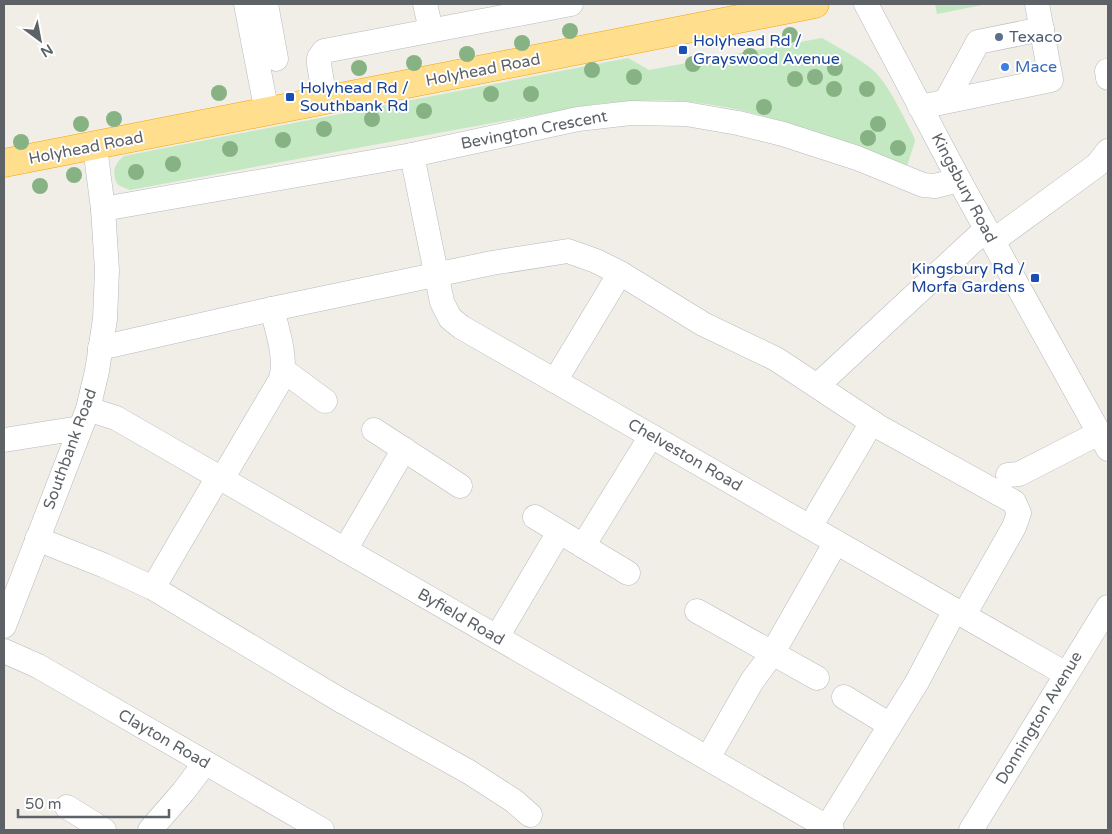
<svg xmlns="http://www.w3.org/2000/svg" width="1112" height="834" viewBox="0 0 1112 834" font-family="'Varela Round',sans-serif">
<rect width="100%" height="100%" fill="#f0eee6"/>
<!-- green -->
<g fill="#c3e8c2">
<path d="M 935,4 L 987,4 L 937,14 Z"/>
<path d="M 822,38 C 839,48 859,58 874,71 C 889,85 904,118 914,137 L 915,141 L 907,166 C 838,140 766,110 691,102 C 659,99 628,101 596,104 L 130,190 L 118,185 C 111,173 114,164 124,156 L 628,58 L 649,70 Z"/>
</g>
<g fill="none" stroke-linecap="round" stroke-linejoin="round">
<defs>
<g id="minor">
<path d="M 246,4 L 267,113"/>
<path d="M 266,4 L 276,59"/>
<path d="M 425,4 L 431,30"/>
<path d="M 866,4 L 959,180 L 1108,449"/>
<path d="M 1107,71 L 1108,78"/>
<path d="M 325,101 L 319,64 L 319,58 L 324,51 L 571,4"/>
<path d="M 946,101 L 978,42 L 1042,29"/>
<path d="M 920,107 L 1051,80 L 1037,4"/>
<path d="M 412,155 L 442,302 L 450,318 L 461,327 L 1066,674"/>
<path d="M 103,209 L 412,155 L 578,119 L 631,113 L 686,114 L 738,123 L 783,134 L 857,158 L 923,185 L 935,186 L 959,180"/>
<path d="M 993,241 L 1097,165 L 1108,151"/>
<path d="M 100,348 L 272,309 L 492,263 L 568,251 L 596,261 L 620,273 L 703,324 L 776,359 L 879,427 L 1014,502 L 1019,513 L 1014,527 L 964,615"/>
<path d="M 283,370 L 325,401"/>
<path d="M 555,381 L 620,273"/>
<path d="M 818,385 L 986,229"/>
<path d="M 88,409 L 116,418 L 832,830"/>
<path d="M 374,430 L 460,486"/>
<path d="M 4,440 L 80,428"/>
<path d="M 1008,475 L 1019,474 L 1099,433"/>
<path d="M 222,479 L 281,379 C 287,357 277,330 272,309"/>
<path d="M 535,517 L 628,573"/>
<path d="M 810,527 L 872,422"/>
<path d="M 37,539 L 103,565 L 153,588 L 340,700 L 469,772 L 514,801 L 530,815"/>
<path d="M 583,546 L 651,436"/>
<path d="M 345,550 L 404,449"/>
<path d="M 153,588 L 218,477"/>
<path d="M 697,611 L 817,678"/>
<path d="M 4,626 L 88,409 L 97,371 L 105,319 L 107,270 L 103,209 L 95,147"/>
<path d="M 497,637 L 559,532"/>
<path d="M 4,651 L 38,666 L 322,830"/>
<path d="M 844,697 L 890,725"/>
<path d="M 708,758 L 752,681 L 772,654 L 836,542"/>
<path d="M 67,807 L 104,830"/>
<path d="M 827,827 L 917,682 L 955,610"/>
<path d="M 150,830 L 183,792 L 205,763"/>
<path d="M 971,830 L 1108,607"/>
</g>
<path id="highway" d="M 4,163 L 815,4"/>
</defs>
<!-- minor casing -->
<use href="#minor" stroke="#b6b9bd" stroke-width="25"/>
<!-- highway casing -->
<use href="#highway" stroke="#f6a300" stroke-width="29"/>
<!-- minor -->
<use href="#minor" stroke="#fff" stroke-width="24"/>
<!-- highway -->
<use href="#highway" stroke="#ffdf8e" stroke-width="28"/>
</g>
<!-- trees -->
<g fill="#87b384">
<circle cx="570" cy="31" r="8"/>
<circle cx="790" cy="35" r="8"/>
<circle cx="522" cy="43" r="8"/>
<circle cx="467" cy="54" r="8"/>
<circle cx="750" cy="56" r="8"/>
<circle cx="414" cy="63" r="8"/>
<circle cx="693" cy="64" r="8"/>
<circle cx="359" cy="68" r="8"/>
<circle cx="835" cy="68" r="8"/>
<circle cx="592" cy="70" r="8"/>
<circle cx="634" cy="77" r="8"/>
<circle cx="815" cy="77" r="8"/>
<circle cx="795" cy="79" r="8"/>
<circle cx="834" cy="89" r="8"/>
<circle cx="867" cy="89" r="8"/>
<circle cx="219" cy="93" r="8"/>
<circle cx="491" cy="94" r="8"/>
<circle cx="531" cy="94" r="8"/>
<circle cx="764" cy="107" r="8"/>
<circle cx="424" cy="111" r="8"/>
<circle cx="114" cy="119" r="8"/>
<circle cx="372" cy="119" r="8"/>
<circle cx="81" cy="124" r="8"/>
<circle cx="878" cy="124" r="8"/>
<circle cx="324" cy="129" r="8"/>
<circle cx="868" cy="138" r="8"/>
<circle cx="283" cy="140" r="8"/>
<circle cx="21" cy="142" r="8"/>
<circle cx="898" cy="148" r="8"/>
<circle cx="230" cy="149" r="8"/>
<circle cx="173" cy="164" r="8"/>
<circle cx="136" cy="172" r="8"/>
<circle cx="74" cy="175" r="8"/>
<circle cx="40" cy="186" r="8"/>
</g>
<!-- markers -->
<circle fill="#5c6f8a" stroke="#fff" stroke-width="2" cx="999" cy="37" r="5"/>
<g fill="#1a4fb4" stroke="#fff" stroke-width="2">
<rect x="678" y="45" width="10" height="10" rx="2.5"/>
<rect x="285" y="92" width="10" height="10" rx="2.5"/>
<rect x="1030" y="273" width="10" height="10" rx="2.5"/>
</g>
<circle fill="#3f7fe0" stroke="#fff" stroke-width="2" cx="1005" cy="67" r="5"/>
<g text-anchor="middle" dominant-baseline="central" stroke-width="4" stroke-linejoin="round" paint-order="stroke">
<!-- service labels -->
<g font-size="16" fill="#4e5e75" stroke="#fff" text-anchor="start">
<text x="1009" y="37">Texaco</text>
</g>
<!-- transit labels -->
<g font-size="16" fill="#164399" stroke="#fff" text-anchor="start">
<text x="693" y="41">Holyhead Rd /<tspan x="693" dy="18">Grayswood Avenue</tspan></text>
<text x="300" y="88">Holyhead Rd /<tspan x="300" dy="18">Southbank Rd</tspan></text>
<text x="1025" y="269" text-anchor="end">Kingsbury Rd /<tspan x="1025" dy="18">Morfa Gardens</tspan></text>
</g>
<!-- shop labels -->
<g font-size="16" fill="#366cbe" stroke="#fff" text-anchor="start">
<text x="1015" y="67">Mace</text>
</g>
<!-- street labels -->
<g font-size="16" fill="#5d6267" stroke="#fff">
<text transform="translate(483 70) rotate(-11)">Holyhead Road</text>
<text transform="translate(534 130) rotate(-11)">Bevington Crescent</text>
<text transform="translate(86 148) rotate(-11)">Holyhead Road</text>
<text transform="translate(964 188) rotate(62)">Kingsbury Road</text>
<text transform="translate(70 449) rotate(-70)">Southbank Road</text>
<text transform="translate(685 455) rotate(30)">Chelveston Road</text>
<text transform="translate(461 617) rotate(30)">Byfield Road</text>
<text transform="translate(1039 718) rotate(-59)">Donnington Avenue</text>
<text transform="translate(164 739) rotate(30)">Clayton Road</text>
</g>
</g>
<!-- border -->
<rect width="1112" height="834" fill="none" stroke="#5d6267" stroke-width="10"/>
<!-- north arrow -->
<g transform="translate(40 40) rotate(148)" stroke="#ffffff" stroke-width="4" paint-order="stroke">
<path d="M0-4L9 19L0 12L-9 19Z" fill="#5d6267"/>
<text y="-8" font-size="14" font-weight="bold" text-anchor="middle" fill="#5d6267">N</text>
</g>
<!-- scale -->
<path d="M18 809v8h151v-8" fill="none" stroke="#5d6267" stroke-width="2.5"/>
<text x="25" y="809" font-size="15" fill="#5d6267" stroke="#ffffff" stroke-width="4" paint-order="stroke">50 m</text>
</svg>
